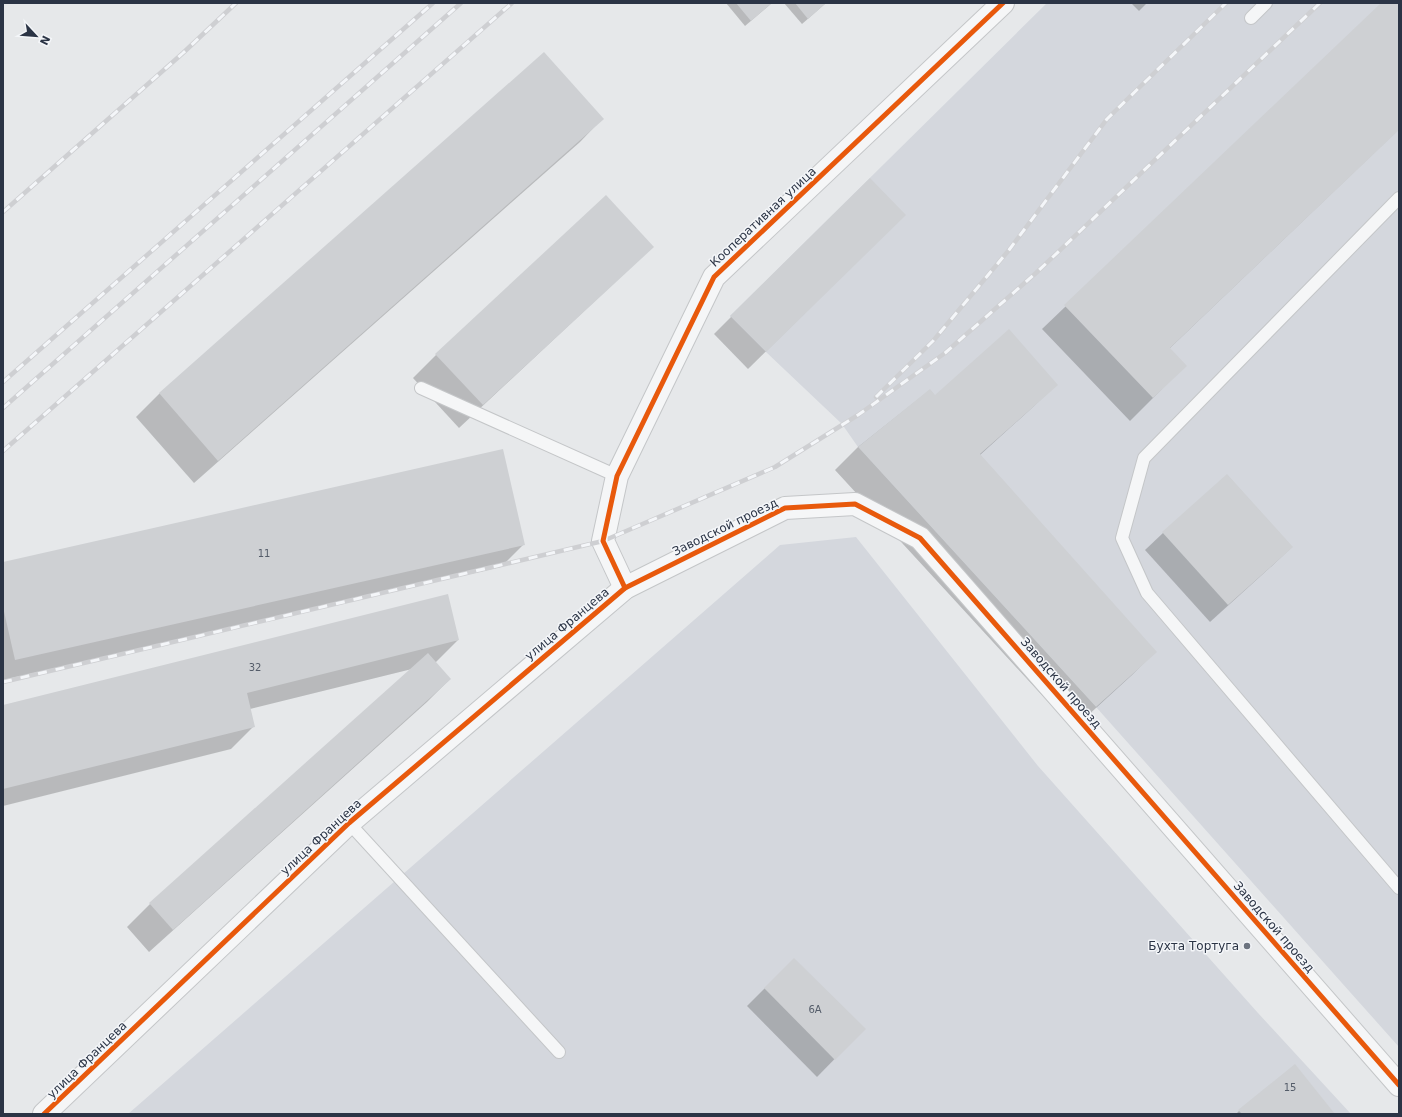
<svg xmlns="http://www.w3.org/2000/svg" width="1402" height="1117" viewBox="0 0 1402 1117" font-family="'DejaVu Sans',sans-serif">
<rect width="100%" height="100%" fill="#e6e8ea"/>
<!-- built -->
<g fill="#d4d7dd">
<path d="M 1047,3 L 1399,3 L 1399,1047 L 1096,707 L 858,447 L 842,424 L 766,352 L 730,316 Z"/>
<path d="M 856,537 L 1038,766 L 1258,1013 L 1351,1114 L 128,1114 L 780,545 Z"/>
</g>
<!-- shadow -->
<g fill="#0003">
<path d="M 726,3 L 772,3 L 745,26 Z"/>
<path d="M 784,3 L 826,3 L 802,24 Z"/>
<path d="M 1131,3 L 1147,3 L 1139,11 Z"/>
<path d="M 1383,3 L 1399,3 L 1399,129 L 1169,349 L 1162,389 L 1130,421 L 1042,329 Z"/>
<path d="M 544,54 L 602,119 L 580,142 L 194,483 L 136,417 L 159,394 Z"/>
<path d="M 887,232 L 748,369 L 714,334 L 731,317 Z"/>
<path d="M 629,269 L 459,428 L 413,378 L 436,355 Z"/>
<path d="M 1056,385 L 1033,407 L 980,455 L 1155,652 L 1132,675 L 1073,729 L 835,470 L 858,447 L 930,390 L 935,396 Z"/>
<path d="M 1227,475 L 1292,547 L 1274,564 L 1210,622 L 1145,550 L 1163,533 Z"/>
<path d="M 524,544 L 501,567 L 3,680 L 3,563 Z"/>
<path d="M 458,640 L 435,663 L 450,679 L 427,702 L 149,952 L 127,927 L 150,904 L 412,669 L 250,709 L 254,726 L 231,749 L 3,806 L 3,706 Z"/>
<path d="M 794,959 L 864,1029 L 817,1077 L 747,1006 Z"/>
<path d="M 1239,1111 L 1334,1114 L 1236,1114 Z"/>
</g>
<!-- building -->
<g fill="#ced0d3">
<path d="M 736,3 L 772,3 L 751,21 Z"/>
<path d="M 795,3 L 826,3 L 808,19 Z"/>
<path d="M 1381,3 L 1399,3 L 1399,130 L 1170,348 L 1187,366 L 1153,398 L 1064,305 Z"/>
<path d="M 544,52 L 604,119 L 218,461 L 159,393 Z"/>
<path d="M 870,178 L 906,215 L 766,352 L 730,316 Z"/>
<path d="M 606,195 L 654,247 L 483,405 L 435,354 Z"/>
<path d="M 1009,329 L 1058,385 L 980,454 L 1157,652 L 1096,707 L 858,447 L 930,389 L 935,395 Z"/>
<path d="M 503,449 L 525,545 L 15,660 L 3,607 L 3,562 Z"/>
<path d="M 1227,474 L 1293,547 L 1228,605 L 1162,532 Z"/>
<path d="M 448,594 L 459,640 L 247,693 L 255,727 L 3,789 L 3,705 Z"/>
<path d="M 428,653 L 451,679 L 173,930 L 149,903 Z"/>
<path d="M 794,958 L 866,1029 L 835,1060 L 764,988 Z"/>
<path d="M 1295,1064 L 1335,1114 L 1242,1114 L 1238,1110 Z"/>
</g>
<g fill="none" stroke-linecap="round" stroke-linejoin="round">
<defs>
<g id="service">
<path d="M 1251,18 L 1266,3"/>
<path d="M 1399,198 L 1144,458 L 1122,538 L 1147,593 L 1399,888"/>
<path d="M 421,388 L 617,476"/>
<path d="M 349,823 L 559,1052"/>
</g>
<g id="minor">
<path d="M 625,588 L 603,541 L 617,476 L 714,277 L 1003,3"/>
<path d="M 44,1114 L 349,823 L 625,588 L 785,508 L 855,504 L 920,538 L 1399,1085"/>
</g>
</defs>
<!-- service casing -->
<use href="#service" stroke="#c4c6c8" stroke-width="14"/>
<!-- minor casing -->
<use href="#minor" stroke="#c4c6c8" stroke-width="24"/>
<!-- service -->
<use href="#service" stroke="#f5f6f7" stroke-width="12"/>
<!-- minor -->
<use href="#minor" stroke="#f5f6f7" stroke-width="22"/>
<defs>
<g id="rail">
<path d="M 3,212 L 183,53 L 236,3"/>
<path d="M 3,382 L 433,3"/>
<path d="M 876,397 L 933,341 L 1009,250 L 1107,119 L 1226,3"/>
<path d="M 3,408 L 461,3"/>
<path d="M 3,451 L 512,3"/>
<path d="M 3,682 L 603,541 L 775,467 L 858,415 L 945,353 L 1036,273 L 1320,3"/>
</g>
</defs>
<!-- rail casing -->
<use href="#rail" stroke="#cecfd2" stroke-width="4.5"/>
<!-- rail -->
<use href="#rail" stroke="#f4f6f9" stroke-width="3" stroke-dasharray="9" stroke-linecap="butt"/>
<defs>
<g id="cycleway">
<path d="M 625,588 L 603,541 L 617,476 L 714,277 L 1003,3"/>
<path d="M 44,1114 L 349,823 L 625,588 L 785,508 L 855,504 L 920,538 L 1399,1085"/>
</g>
</defs>
<!-- cycleway casing -->
<use href="#cycleway" stroke="#f4f6f9" stroke-width="8"/>
<!-- cycleway -->
<use href="#cycleway" stroke="#e8590c" stroke-width="5"/>
</g>
<!-- markers -->
<circle fill="#6c737f" stroke="#f4f6f9" stroke-width="1.5" cx="1247" cy="946" r="4"/>
<g text-anchor="middle" dominant-baseline="central" stroke-width="3" stroke-linejoin="round" paint-order="stroke">
<!-- number labels -->
<g font-size="10" fill="#545c69">
<text x="264" y="553">11</text>
<text x="255" y="667">32</text>
<text x="815" y="1009">6А</text>
<text x="1290" y="1087">15</text>
</g>
<!-- street labels -->
<g font-size="12" fill="#2b3445" stroke="#f4f6f9">
<text transform="translate(763 217) rotate(-43)">Кооперативная улица</text>
<text transform="translate(725 527) rotate(-26)">Заводской проезд</text>
<text transform="translate(567 624) rotate(-40)">улица Францева</text>
<text transform="translate(1061 683) rotate(49)">Заводской проезд</text>
<text transform="translate(321 837) rotate(-43)">улица Францева</text>
<text transform="translate(1274 927) rotate(49)">Заводской проезд</text>
<text transform="translate(87 1060) rotate(-44)">улица Францева</text>
</g>
<!-- poi labels -->
<g font-size="12" fill="#2b3445" stroke="#f4f6f9" text-anchor="end">
<text x="1239" y="946">Бухта Тортуга</text>
</g>
</g>
<!-- border -->
<rect width="1402" height="1117" fill="none" stroke="#2b3445" stroke-width="8"/>
<!-- north arrow -->
<g transform="translate(36 36) rotate(116)" stroke="#f4f6f9" stroke-width="3" paint-order="stroke">
<path d="M0-3L7 15L0 10L-7 15Z" fill="#2b3445"/>
<text y="-6" font-size="11" font-weight="bold" text-anchor="middle" fill="#2b3445">N</text>
</g>
</svg>
